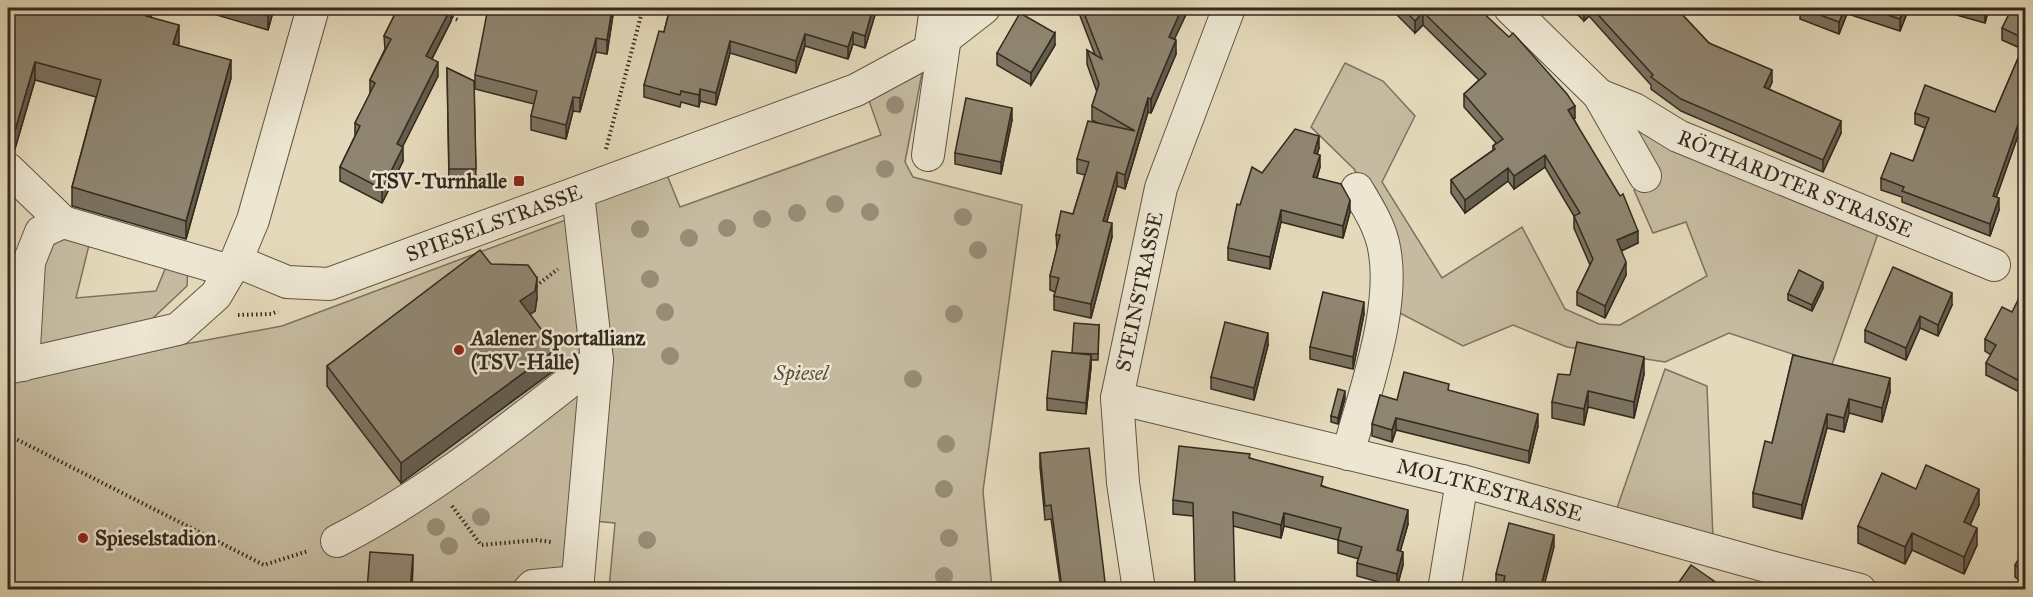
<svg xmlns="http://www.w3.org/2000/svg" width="2033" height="597" viewBox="0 0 2033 597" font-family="'IM FELL Great Primer',serif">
<rect width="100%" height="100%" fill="#e4d9ba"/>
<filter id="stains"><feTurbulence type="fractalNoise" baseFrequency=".00333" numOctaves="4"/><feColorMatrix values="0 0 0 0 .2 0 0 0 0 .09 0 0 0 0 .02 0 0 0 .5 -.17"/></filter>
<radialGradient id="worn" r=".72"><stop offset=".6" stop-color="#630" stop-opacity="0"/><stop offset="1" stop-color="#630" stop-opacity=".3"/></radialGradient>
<!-- green -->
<g fill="#c6bba0" stroke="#7c7260" stroke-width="1.5">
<path d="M 1345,63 L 1383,81 L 1415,116 L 1382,182 L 1442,278 L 1522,227 L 1565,309 L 1599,324 L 1620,325 L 1707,276 L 1686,222 L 1653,233 L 1634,190 L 1660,176 L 1625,117 L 1879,231 L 1831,367 L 1729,333 L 1665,362 L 1567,347 L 1513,325 L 1463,346 L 1396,311 L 1383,217 L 1354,169 L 1311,127 Z"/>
<path d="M 923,68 L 905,162 L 913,177 L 1022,205 L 983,491 L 992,589 L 609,589 L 615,523 L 593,521 L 590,200 L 665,170 L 680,207 L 881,135 L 867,95 Z"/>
<path d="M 571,218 L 589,352 L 566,589 L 8,589 L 8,377 L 282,326 Z"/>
<path d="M 92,233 L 76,298 L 156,291 L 170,257 L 188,265 L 187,286 L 152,319 L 24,352 L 43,234 Z"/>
<path d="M 1665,369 L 1707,386 L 1713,539 L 1616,511 Z"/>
</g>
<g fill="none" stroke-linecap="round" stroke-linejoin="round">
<defs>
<g id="minor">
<path d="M 1510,8 L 1599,95 L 1645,176"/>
<path d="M 930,50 L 936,8"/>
<path id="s1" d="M 1599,95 L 1634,109 L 1678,136 L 1994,265"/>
<path d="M 928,155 L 945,37"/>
<path d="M 8,169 L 63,222"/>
<path id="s2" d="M 236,261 L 287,282 L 329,284 L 856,90 L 930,50 L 984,8"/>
<path d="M 23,365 L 29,262 L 41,232 L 63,222 L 230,271"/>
<path d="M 8,368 L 178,329 L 216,295 L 236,261 L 253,220 L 313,8"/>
<path id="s3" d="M 1117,398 L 1462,481 L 1774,568 L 1860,590"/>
<path d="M 1348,454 C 1364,393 1398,304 1383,243 C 1378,223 1367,206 1357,189"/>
<path d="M 337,541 C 431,493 515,424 597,360"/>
<path d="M 529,590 L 533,586 L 578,582"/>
<path d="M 577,590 L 597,360 L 578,194"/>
<path id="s4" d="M 1139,590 L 1123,483 L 1117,398 L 1161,188 L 1229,8"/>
<path d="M 1444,590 L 1462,481"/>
</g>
</defs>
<!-- minor casing -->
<use href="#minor" stroke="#5f5646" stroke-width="34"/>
<!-- path -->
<g stroke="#332a1f" stroke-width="4" stroke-dasharray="1.5 3" stroke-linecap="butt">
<path d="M 448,15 L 458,20"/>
<path d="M 606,149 L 643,8"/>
<path d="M 536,286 L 558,269"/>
<path d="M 238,315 L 271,314 L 278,311"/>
<path d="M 8,451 L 14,438 L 264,565 L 308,551"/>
<path d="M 452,506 L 481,545 L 537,540 L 551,542"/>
</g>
<!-- minor -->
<use href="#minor" stroke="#ede6d2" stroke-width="32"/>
</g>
<!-- trees -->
<g fill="#978d76">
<circle cx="895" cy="105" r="9"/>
<circle cx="885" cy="169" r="9"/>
<circle cx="835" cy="204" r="9"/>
<circle cx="870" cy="212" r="9"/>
<circle cx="797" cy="213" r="9"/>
<circle cx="963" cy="217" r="9"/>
<circle cx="762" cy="219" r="9"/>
<circle cx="727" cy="228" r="9"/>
<circle cx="640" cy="229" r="9"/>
<circle cx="689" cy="238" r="9"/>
<circle cx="978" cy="250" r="9"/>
<circle cx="650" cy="279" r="9"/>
<circle cx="665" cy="312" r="9"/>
<circle cx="954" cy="314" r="9"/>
<circle cx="670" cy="356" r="9"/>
<circle cx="913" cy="379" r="9"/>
<circle cx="946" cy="444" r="9"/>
<circle cx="944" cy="489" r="9"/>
<circle cx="481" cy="517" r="9"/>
<circle cx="436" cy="527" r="9"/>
<circle cx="949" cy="538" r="9"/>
<circle cx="647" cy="540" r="9"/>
<circle cx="449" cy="546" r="9"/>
<circle cx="944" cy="576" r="9"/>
</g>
<!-- wall -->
<g fill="#7b7260" stroke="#332a1f" stroke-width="1.5">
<path d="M 8,8 L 154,8 L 151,17 L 179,43 L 178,45 L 231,78 L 186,239 L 72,206 L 72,187 L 96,97 L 35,80 L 14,152 L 8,152 Z"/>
<path d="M 210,8 L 274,8 L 268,30 L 210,13 Z"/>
<path d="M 398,8 L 452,8 L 451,21 L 432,59 L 438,76 L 402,147 L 403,161 L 382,203 L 340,181 L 340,167 L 355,136 L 355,123 L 370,94 L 370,80 L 385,49 L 384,36 Z"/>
<path d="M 614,8 L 607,54 L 596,52 L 580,112 L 573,111 L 566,139 L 531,130 L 531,116 L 534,104 L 475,89 L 475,75 L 522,9 Z"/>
<path d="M 670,8 L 877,8 L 865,48 L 853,44 L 848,59 L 805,46 L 796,73 L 730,53 L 716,105 L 700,101 L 699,107 L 681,102 L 680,107 L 644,97 L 644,85 L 664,32 Z"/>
<path d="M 1077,8 L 1189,8 L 1174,39 L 1176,54 L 1151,113 L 1148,112 L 1125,189 L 1117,186 L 1107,221 L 1112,237 L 1091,318 L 1054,310 L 1054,296 L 1055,292 L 1050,290 L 1050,276 L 1057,249 L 1056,235 L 1073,214 L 1085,175 L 1077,173 L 1077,159 L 1098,123 L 1092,120 L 1092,106 L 1097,92 L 1087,64 L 1087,50 L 1095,55 Z"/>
<path d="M 1393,8 L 1478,8 L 1575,118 L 1574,119 L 1638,243 L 1621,251 L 1626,275 L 1605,318 L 1577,305 L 1577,292 L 1590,265 L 1574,228 L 1574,216 L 1545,167 L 1514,189 L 1508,181 L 1465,213 L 1451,193 L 1451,180 L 1493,150 L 1493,146 L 1496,143 L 1464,107 L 1464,94 L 1479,80 L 1423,25 L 1415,33 L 1393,11 Z"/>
<path d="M 1571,8 L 1676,8 L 1709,43 L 1772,82 L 1769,89 L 1841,133 L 1823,172 L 1681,111 L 1651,89 L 1651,85 L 1589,16 L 1584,21 Z"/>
<path d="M 1800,8 L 1848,8 L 1848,11 L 1839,34 L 1800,19 Z"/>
<path d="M 1848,8 L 1909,8 L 1900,31 L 1848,14 Z"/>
<path d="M 1932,8 L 1989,8 L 1985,23 Z"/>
<path d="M 2025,10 L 2025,129 L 2021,127 L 1996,197 L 1999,210 L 1990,236 L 1902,202 L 1902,197 L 1881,190 L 1881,178 L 1913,161 L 1925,128 L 1915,124 L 1915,113 L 1995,112 L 2022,49 L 2002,40 L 2002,28 Z"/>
<path d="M 1055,45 L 1031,85 L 997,65 L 997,53 Z"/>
<path d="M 447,68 L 474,81 L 476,181 L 449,181 Z"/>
<path d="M 1012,120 L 1001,174 L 955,164 L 955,153 Z"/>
<path d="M 1319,148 L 1317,154 L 1320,167 L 1317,178 L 1350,212 L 1343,238 L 1281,222 L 1270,269 L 1228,260 L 1228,248 L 1240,205 L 1262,173 Z"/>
<path d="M 491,264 L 537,298 L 535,311 L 530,314 L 556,369 L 401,483 L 327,386 L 327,366 Z"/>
<path d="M 1823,288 L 1812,311 L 1788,300 L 1788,294 Z"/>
<path d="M 2025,295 L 2025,395 L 1986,375 L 1986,363 L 1991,355 L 1985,351 L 1985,339 L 2012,312 L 2024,298 Z"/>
<path d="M 1952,305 L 1938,336 L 1920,328 L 1906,360 L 1865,342 L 1865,330 Z"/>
<path d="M 1364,314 L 1353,369 L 1310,359 L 1310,347 Z"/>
<path d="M 1099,325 L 1098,360 L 1091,360 L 1091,367 L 1086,414 L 1047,410 L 1047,398 L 1072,353 Z"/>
<path d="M 1268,345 L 1254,400 L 1211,389 L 1211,377 Z"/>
<path d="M 1793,355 L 1890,392 L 1882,422 L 1849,413 L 1844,432 L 1827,428 L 1802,519 L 1753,507 L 1753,493 L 1772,443 Z"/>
<path d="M 1644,374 L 1634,418 L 1588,407 L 1584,425 L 1552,418 L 1552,402 L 1570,375 Z"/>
<path d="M 1449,391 L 1538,426 L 1529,463 L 1396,430 L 1392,442 L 1372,436 L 1372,424 L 1397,400 Z"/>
<path d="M 1345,398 L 1338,424 L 1331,422 L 1331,416 Z"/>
<path d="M 1040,453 L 1105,582 L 1105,590 L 1058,590 L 1061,589 L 1051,519 L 1045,520 L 1040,467 Z"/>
<path d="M 1250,458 L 1323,486 L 1408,524 L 1400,551 L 1403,565 L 1397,587 L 1357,576 L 1357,563 L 1359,559 L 1338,553 L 1338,540 L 1284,526 L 1281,538 L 1193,516 L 1173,514 L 1173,500 Z"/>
<path d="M 1916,489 L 1979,505 L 1970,525 L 1977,545 L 1964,574 L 1912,550 L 1905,564 L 1858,543 L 1858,526 Z"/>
<path d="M 1554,547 L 1503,587 L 1496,585 L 1496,574 Z"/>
<path d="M 2025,549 L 2025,584 L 2015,577 L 2015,565 Z"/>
</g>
<!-- shaded-wall -->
<g fill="#645d4e" stroke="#332a1f" stroke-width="1.5">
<path d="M 149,8 L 154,8 L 146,34 L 146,16 Z"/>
<path d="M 270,8 L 274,8 L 268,30 L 268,13 Z"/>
<path d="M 451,8 L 452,8 L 451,21 L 426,70 L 426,56 Z"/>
<path d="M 612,8 L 614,8 L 607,54 L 607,40 Z"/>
<path d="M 873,8 L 877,8 L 865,48 L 865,36 Z"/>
<path d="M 1182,8 L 1189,8 L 1169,51 L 1169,37 Z"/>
<path d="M 1586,8 L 1589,8 L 1589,16 L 1584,21 L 1584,9 Z"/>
<path d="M 1845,8 L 1848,8 L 1848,11 L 1839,34 L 1839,22 Z"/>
<path d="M 1904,8 L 1909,8 L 1900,31 L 1900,19 Z"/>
<path d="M 1986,8 L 1989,8 L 1985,23 L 1985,11 Z"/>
<path d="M 1423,12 L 1423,25 L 1415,33 L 1415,21 Z"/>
<path d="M 179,25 L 179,43 L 173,62 L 173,44 Z"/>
<path d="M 853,32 L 853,44 L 848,59 L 848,47 Z"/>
<path d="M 1055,33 L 1055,45 L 1031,85 L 1031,73 Z"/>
<path d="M 805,34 L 805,46 L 796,73 L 796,61 Z"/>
<path d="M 596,38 L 596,52 L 580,112 L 580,98 Z"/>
<path d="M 1176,40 L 1176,54 L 1151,113 L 1151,99 Z"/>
<path d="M 730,41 L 730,53 L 716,105 L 716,93 Z"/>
<path d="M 231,60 L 231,78 L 186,239 L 186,221 Z"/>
<path d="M 35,62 L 35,80 L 14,152 L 14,134 Z"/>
<path d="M 438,62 L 438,76 L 397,158 L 397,144 Z"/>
<path d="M 1772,70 L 1772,82 L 1764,99 L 1764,87 Z"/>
<path d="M 700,89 L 700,101 L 699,107 L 699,95 Z"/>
<path d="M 573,97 L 573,111 L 566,139 L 566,125 Z"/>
<path d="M 1148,98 L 1148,112 L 1125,189 L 1125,175 Z"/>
<path d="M 1575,106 L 1575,118 L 1568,122 L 1568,110 Z"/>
<path d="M 1012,108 L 1012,120 L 1001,174 L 1001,162 Z"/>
<path d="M 2021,116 L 2021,127 L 1993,207 L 1993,196 Z"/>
<path d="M 1841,121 L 1841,133 L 1823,172 L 1823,160 Z"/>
<path d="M 1319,136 L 1319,148 L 1314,165 L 1314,153 Z"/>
<path d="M 403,147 L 403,161 L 382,203 L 382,189 Z"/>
<path d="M 1320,155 L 1320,167 L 1313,189 L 1313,177 Z"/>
<path d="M 1545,155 L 1545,167 L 1514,189 L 1514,176 Z"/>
<path d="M 1508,168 L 1508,181 L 1465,213 L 1465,200 Z"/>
<path d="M 1117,172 L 1117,186 L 1103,235 L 1103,221 Z"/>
<path d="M 1999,198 L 1999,210 L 1990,236 L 1990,224 Z"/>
<path d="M 1350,200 L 1350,212 L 1343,238 L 1343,226 Z"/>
<path d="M 1281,210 L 1281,222 L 1270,269 L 1270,257 Z"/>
<path d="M 1112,223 L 1112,237 L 1091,318 L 1091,304 Z"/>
<path d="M 1638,231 L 1638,243 L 1617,253 L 1617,240 Z"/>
<path d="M 1626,262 L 1626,275 L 1605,318 L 1605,306 Z"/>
<path d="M 537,278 L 537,298 L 535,311 L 520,321 L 520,301 Z"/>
<path d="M 1823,282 L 1823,288 L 1812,311 L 1812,305 Z"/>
<path d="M 1952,293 L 1952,305 L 1938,336 L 1938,325 Z"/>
<path d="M 1364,302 L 1364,314 L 1353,369 L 1353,357 Z"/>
<path d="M 1920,316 L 1920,328 L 1906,360 L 1906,348 Z"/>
<path d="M 1268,333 L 1268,345 L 1254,400 L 1254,388 Z"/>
<path d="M 556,349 L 556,369 L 401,483 L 401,463 Z"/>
<path d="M 1091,355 L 1091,367 L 1086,414 L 1086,403 Z"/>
<path d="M 1644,357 L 1644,374 L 1634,418 L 1634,402 Z"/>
<path d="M 1890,378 L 1890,392 L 1882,422 L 1882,408 Z"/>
<path d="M 1345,391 L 1345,398 L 1338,424 L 1338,418 Z"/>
<path d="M 1588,391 L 1588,407 L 1584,425 L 1584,409 Z"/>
<path d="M 1849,399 L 1849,413 L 1844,432 L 1844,418 Z"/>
<path d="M 1538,414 L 1538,426 L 1529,463 L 1529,451 Z"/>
<path d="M 1827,414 L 1827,428 L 1802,519 L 1802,505 Z"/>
<path d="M 1396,418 L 1396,430 L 1392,442 L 1392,430 Z"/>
<path d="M 1979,489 L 1979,505 L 1964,539 L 1964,522 Z"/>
<path d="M 1408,510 L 1408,524 L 1397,563 L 1397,550 Z"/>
<path d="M 1284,513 L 1284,526 L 1281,538 L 1281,525 Z"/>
<path d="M 1977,528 L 1977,545 L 1964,574 L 1964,557 Z"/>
<path d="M 1912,533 L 1912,550 L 1905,564 L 1905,547 Z"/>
<path d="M 1554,535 L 1554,547 L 1543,590 L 1540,590 Z"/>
<path d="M 1403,552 L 1403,565 L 1397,587 L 1397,574 Z"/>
<path d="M 413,555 L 413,567 L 412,590 L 410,590 Z"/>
</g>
<!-- building -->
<g fill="#8f8570" stroke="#332a1f" stroke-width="1.5">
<path d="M 8,8 L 149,8 L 146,16 L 179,25 L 173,44 L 231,60 L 186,221 L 72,187 L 101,80 L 35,62 L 14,134 L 8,134 Z"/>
<path d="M 249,8 L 270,8 L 268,13 Z"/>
<path d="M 398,8 L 451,8 L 426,56 L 438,62 L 397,144 L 403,147 L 382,189 L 340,167 L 360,126 L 355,123 L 375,83 L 370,80 L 391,39 L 384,36 Z"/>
<path d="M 488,8 L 513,8 L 522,9 L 523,8 L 612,8 L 607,40 L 596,38 L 580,98 L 573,97 L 566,125 L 531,116 L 537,91 L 475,75 Z"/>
<path d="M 670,8 L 873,8 L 865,36 L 853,32 L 848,47 L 805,34 L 796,61 L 730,41 L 716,93 L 700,89 L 699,95 L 681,91 L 680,95 L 644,85 L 659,31 L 664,32 Z"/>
<path d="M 1082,8 L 1182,8 L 1169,37 L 1176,40 L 1151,99 L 1148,98 L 1125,175 L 1117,172 L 1103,221 L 1112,223 L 1091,304 L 1054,296 L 1059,278 L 1050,276 L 1060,235 L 1056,235 L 1061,211 L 1073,214 L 1089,162 L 1077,159 L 1088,121 L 1135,131 L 1092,106 L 1099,84 L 1087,50 L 1102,59 Z"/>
<path d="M 1402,8 L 1478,8 L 1509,37 L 1513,33 L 1567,94 L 1575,106 L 1568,110 L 1620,196 L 1623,194 L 1638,231 L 1617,240 L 1626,262 L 1605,306 L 1577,292 L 1593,259 L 1574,216 L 1580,213 L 1545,155 L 1514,176 L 1508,168 L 1465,200 L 1451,180 L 1495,149 L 1493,146 L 1503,139 L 1464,94 L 1486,74 L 1423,12 L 1415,21 Z"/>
<path d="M 1592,8 L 1676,8 L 1709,43 L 1772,70 L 1764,87 L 1841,121 L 1823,160 L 1681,99 L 1651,77 L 1653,75 Z"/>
<path d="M 1801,8 L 1845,8 L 1839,22 Z"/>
<path d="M 1866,8 L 1904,8 L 1900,19 Z"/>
<path d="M 1972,8 L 1986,8 L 1985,11 Z"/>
<path d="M 2012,8 L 2020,8 L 2025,10 L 2025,39 L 2002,28 Z"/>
<path d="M 1020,13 L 1055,33 L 1031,73 L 997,53 Z"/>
<path d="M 2025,42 L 2025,117 L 2021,116 L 1993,196 L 1999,198 L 1990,224 L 1902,191 L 1904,187 L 1881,178 L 1891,153 L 1913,161 L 1929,118 L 1915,113 L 1925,85 L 1995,112 Z"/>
<path d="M 447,68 L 474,81 L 476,169 L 449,169 Z"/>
<path d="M 966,98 L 1012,108 L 1001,162 L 955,153 Z"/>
<path d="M 1295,129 L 1319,136 L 1314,153 L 1320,155 L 1313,177 L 1341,184 L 1350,200 L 1343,226 L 1281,210 L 1270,257 L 1228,248 L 1237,204 L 1240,205 L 1252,167 L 1262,173 Z"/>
<path d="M 480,250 L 491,264 L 528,265 L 537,278 L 535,291 L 520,301 L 556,349 L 401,463 L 327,366 Z"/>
<path d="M 1893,267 L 1952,293 L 1938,325 L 1920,316 L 1906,348 L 1865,330 Z"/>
<path d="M 1799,270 L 1823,282 L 1812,305 L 1788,294 Z"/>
<path d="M 1323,292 L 1364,302 L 1353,357 L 1310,347 Z"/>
<path d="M 2025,295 L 2025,384 L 1986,363 L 1996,345 L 1985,339 L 2002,307 L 2012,312 L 2020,296 L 2024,298 Z"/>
<path d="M 1225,322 L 1268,333 L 1254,388 L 1211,377 Z"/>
<path d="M 1074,323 L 1099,325 L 1098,354 L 1072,353 Z"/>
<path d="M 1577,342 L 1644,357 L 1634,402 L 1588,391 L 1584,409 L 1552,402 L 1558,374 L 1570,375 Z"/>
<path d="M 1052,351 L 1091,355 L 1086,403 L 1047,398 Z"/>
<path d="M 1793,355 L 1890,378 L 1882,408 L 1849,399 L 1844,418 L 1827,414 L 1802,505 L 1753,493 L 1765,441 L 1772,443 Z"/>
<path d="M 1404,372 L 1449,384 L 1448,390 L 1538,414 L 1529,451 L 1396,418 L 1392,430 L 1372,424 L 1380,395 L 1397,400 Z"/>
<path d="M 1338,389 L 1345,391 L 1338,418 L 1331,416 Z"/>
<path d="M 1179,446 L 1250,454 L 1249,458 L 1323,477 L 1321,486 L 1408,510 L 1397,550 L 1403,552 L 1397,574 L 1357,563 L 1362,547 L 1338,540 L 1341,528 L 1284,513 L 1281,525 L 1233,512 L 1235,590 L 1195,590 L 1193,503 L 1173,500 Z"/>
<path d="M 1089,448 L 1105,582 L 1094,584 L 1097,590 L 1058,590 L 1062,589 L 1051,505 L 1045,506 L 1040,453 Z"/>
<path d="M 1926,465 L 1979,489 L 1964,522 L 1977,528 L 1964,557 L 1912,533 L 1905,547 L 1858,526 L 1882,473 L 1916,489 Z"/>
<path d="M 1509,523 L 1554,535 L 1540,590 L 1502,590 L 1505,576 L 1496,574 Z"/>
<path d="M 2025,549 L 2025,572 L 2015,565 Z"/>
<path d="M 370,552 L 413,555 L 410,590 L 367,590 Z"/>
<path d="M 1691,565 L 1727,590 L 1666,590 L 1670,584 L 1675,588 Z"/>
</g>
<!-- markers -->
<g fill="#8f2418" stroke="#ede6d2" stroke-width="2">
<rect x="513" y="175" width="12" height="12" rx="3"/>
<circle cx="459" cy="350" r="6"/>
<circle cx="83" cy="538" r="6"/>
</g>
<g text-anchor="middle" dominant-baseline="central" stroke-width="5" stroke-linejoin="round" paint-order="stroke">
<!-- poi labels -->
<g font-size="21" font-weight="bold" fill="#332a1f" stroke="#ede6d2" text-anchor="start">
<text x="507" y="181" text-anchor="end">TSV-Turnhalle</text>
<text x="471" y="338">Aalener Sportallianz<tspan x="471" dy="24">(TSV-Halle)</tspan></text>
<text x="95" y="538">Spieselstadion</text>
</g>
<!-- street labels -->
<g font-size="21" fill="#332a1f" stroke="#ede6d2">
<text stroke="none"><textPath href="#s1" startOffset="216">RÖTHARDTER STRASSE</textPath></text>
<text stroke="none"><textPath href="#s2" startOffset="273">SPIESELSTRASSE</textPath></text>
<text stroke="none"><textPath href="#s4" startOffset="302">STEINSTRASSE</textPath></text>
<text stroke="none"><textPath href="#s3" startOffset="384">MOLTKESTRASSE</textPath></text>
</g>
<!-- park labels -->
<g font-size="21" font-style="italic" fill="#584e3f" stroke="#ede6d2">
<text x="801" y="373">Spiesel</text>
</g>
</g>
<!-- margin -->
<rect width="2033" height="597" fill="none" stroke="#e4d9ba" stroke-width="30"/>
<rect x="9" y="9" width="2015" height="579" fill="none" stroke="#332a1f" stroke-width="3"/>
<rect x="15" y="15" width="2003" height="567" fill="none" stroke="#332a1f" stroke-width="1.5"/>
<rect width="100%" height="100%" filter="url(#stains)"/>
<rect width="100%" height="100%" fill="url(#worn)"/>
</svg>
